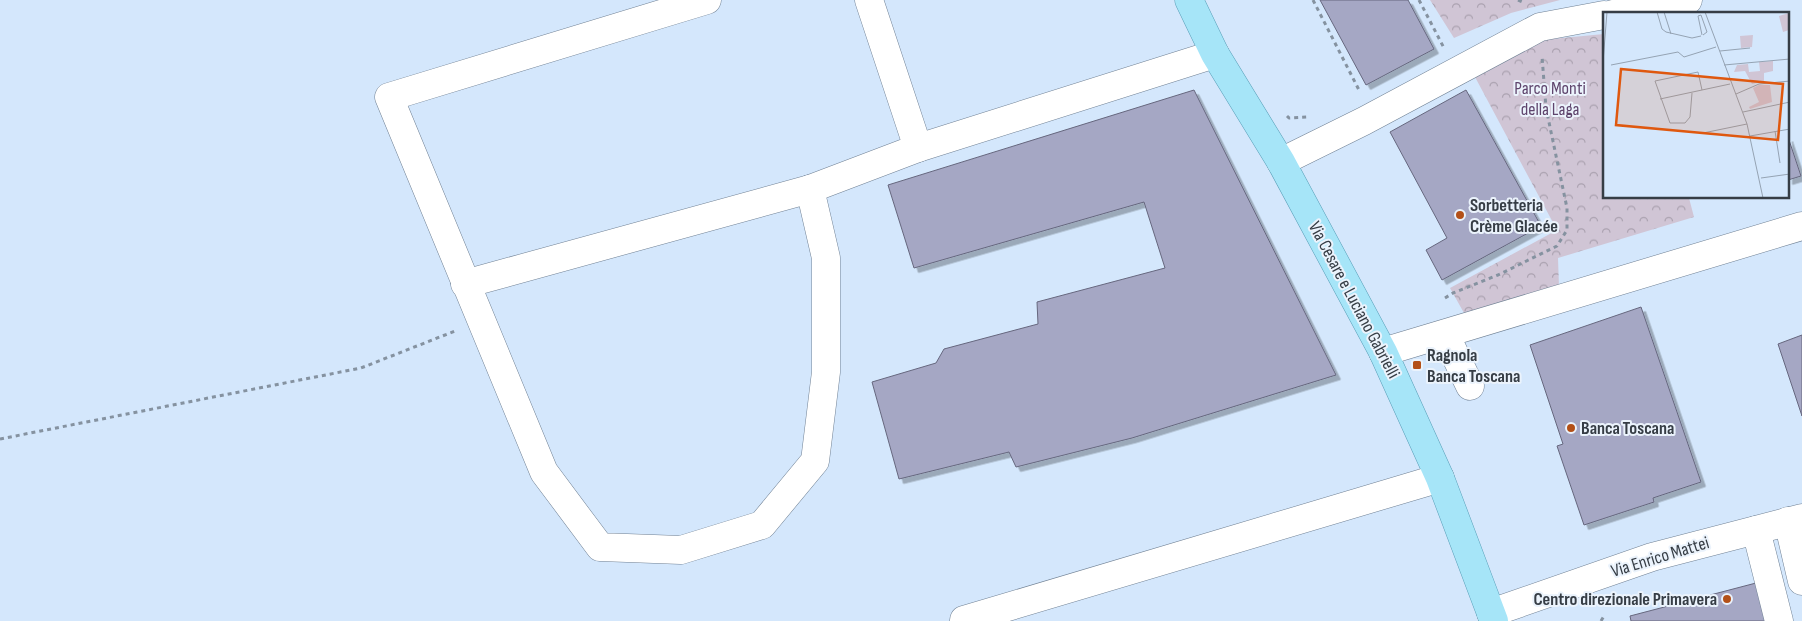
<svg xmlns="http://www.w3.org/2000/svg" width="1802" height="621" viewBox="0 0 1802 621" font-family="'Sofia Sans Condensed',sans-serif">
<defs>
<pattern id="park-crowns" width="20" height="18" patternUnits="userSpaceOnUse" patternTransform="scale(1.25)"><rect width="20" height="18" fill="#d0c5d5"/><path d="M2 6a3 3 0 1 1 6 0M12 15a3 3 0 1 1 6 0" fill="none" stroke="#aaa1af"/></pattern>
<filter id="shadow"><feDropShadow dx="4.5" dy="4.5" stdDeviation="0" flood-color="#0004"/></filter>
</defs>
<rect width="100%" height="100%" fill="#d4e7fc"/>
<!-- park -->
<g fill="url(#park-crowns)">
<path d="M 1430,0 L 1560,0 L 1511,13 L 1454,38 Z"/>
<path d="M 1604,34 L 1604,198 L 1689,198 L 1694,217 L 1558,258 L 1559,287 L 1464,313 L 1450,288 L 1557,230 L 1475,77 L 1541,40 Z"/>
</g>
<!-- building -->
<g fill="#a5a7c4" stroke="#66677e" filter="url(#shadow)">
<path d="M 1320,0 L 1408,0 L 1434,49 L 1366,85 Z"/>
<path d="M 1194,90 L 1336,375 L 1132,438 L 1016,467 L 1009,452 L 899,479 L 872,382 L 936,363 L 944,349 L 1038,324 L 1037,302 L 1165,268 L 1144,202 L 914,268 L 888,185 Z"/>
<path d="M 1466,90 L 1541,226 L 1442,280 L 1426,250 L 1447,238 L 1390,132 Z"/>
<path d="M 1788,137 L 1801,176 L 1788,180 Z"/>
<path d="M 1641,307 L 1701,482 L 1653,498 L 1654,502 L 1584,525 L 1557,446 L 1563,444 L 1530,345 Z"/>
<path d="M 1802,335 L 1802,416 L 1778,344 Z"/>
<path d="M 1756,583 L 1767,621 L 1631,621 L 1630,616 Z"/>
</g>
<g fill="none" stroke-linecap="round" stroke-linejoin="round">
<defs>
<g id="minor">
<path d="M 707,0 L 389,97 L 544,472 L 600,547 L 681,550 L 762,525 L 815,461 L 826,372 L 826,258 L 810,189"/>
<path d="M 869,0 L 918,148"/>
<path d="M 1613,14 L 1688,0"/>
<path d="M 1281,162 L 1364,121 L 1540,27 L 1604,15"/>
<path d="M 465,284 L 810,189 L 918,148 L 1215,54"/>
<path d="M 1445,334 L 1470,386"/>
<path d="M 1383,352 L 1802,226"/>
<path d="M 1788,521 L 1802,581"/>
<path d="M 1756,530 L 1779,621"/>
<path d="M 1491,613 L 1652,557 L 1802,518"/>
<path d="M 964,620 L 1440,478"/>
</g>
<path id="major" d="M 1189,0 L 1215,54 L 1281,162 L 1383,352 L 1440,478 L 1494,621"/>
</defs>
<!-- minor casing -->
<use href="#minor" stroke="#708194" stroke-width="29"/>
<!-- major casing -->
<use href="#major" stroke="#589eb7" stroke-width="29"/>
<!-- path -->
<g stroke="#8592a0" stroke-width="3" stroke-dasharray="4 4" stroke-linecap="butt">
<path d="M 1313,0 L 1360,92"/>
<path d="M 1419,0 L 1444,48"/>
<path d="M 1518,0 L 1525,3"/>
<path d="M 1287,116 L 1289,118 L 1308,117"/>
<path d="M 1445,298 L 1453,293 L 1498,275 L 1557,246 L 1567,230 L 1567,208 L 1546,108 L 1542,56"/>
<path d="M 0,439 L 361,368 L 455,331"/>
<path d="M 1601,621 L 1604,616"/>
</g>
<!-- minor -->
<use href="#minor" stroke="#fff" stroke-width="28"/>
<!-- major -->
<use href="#major" stroke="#a6e5f8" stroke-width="28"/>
</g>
<!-- markers -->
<g fill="#b35018" stroke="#ebf3fc" stroke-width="2">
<circle cx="1460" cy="215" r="5"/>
<rect x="1412" y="360" width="10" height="10" rx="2.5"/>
<circle cx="1571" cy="428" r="5"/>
<circle cx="1727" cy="599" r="5"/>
</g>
<g text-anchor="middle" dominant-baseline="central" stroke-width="4" stroke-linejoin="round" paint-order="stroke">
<!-- park labels -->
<g font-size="18" fill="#5e446c" stroke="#ebf3fc">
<text x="1550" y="88">Parco Monti<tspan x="1550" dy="21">della Laga</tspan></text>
</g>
<!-- poi labels -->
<g font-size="18" font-weight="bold" fill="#363d45" stroke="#ebf3fc" text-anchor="start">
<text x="1470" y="205">Sorbetteria<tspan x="1470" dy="21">Crème Glacée</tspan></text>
<text x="1427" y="355">Ragnola<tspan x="1427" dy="21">Banca Toscana</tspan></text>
<text x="1581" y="428">Banca Toscana</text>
<text x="1717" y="599" text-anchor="end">Centro direzionale Primavera</text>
</g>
<!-- street labels -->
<g font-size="18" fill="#363d45" stroke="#ebf3fc">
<text transform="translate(1354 300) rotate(62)">Via Cesare e Luciano Gabrielli</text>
<text transform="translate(1660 557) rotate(-17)">Via Enrico Mattei</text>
</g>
</g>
<!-- overview -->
<g transform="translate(1603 12)">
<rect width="186" height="186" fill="#d4e7fc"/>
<path d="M 150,23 L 149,35 L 138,36 L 137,24 ZM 170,49 L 170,59 L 161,61 L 161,69 L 149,72 L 142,59 L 131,60 L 134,53 L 145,52 L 146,60 L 157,59 L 156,50 ZM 156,73 L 167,73 L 169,90 L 147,97 L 146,95 L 156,90 L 150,76 Z" fill="#d0c5d5"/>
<path d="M 186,1 L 186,18 L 180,20 L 176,4 Z" fill="#d0c5d5"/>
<path fill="none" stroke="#95a3b3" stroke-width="1" d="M 54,0 L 59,17 L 63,20 L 89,26 L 98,24M 61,0 L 68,22M 102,0 L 144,112 L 160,186M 99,23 L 95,4 L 98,3 L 104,20 L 100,23M 117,39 L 147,36M 0,50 L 4,0M 8,53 L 75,40 L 81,45 L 113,35M 121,53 L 187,47M 89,81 L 87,105 L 82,111 L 67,111 L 52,69 L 95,60 L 99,78M 133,82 L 156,72 L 187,69M 57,87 L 127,72M 140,100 L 187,90M 172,119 L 177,151M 100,121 L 144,112M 147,124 L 187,117M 158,166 L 187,162"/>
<path fill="#df580f" fill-opacity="0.15" stroke="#df580f" stroke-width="2.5" d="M 18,57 L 180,72 L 175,128 L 13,113 Z"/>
<rect width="186" height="186" fill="none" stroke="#363d45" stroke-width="2.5"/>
</g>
</svg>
